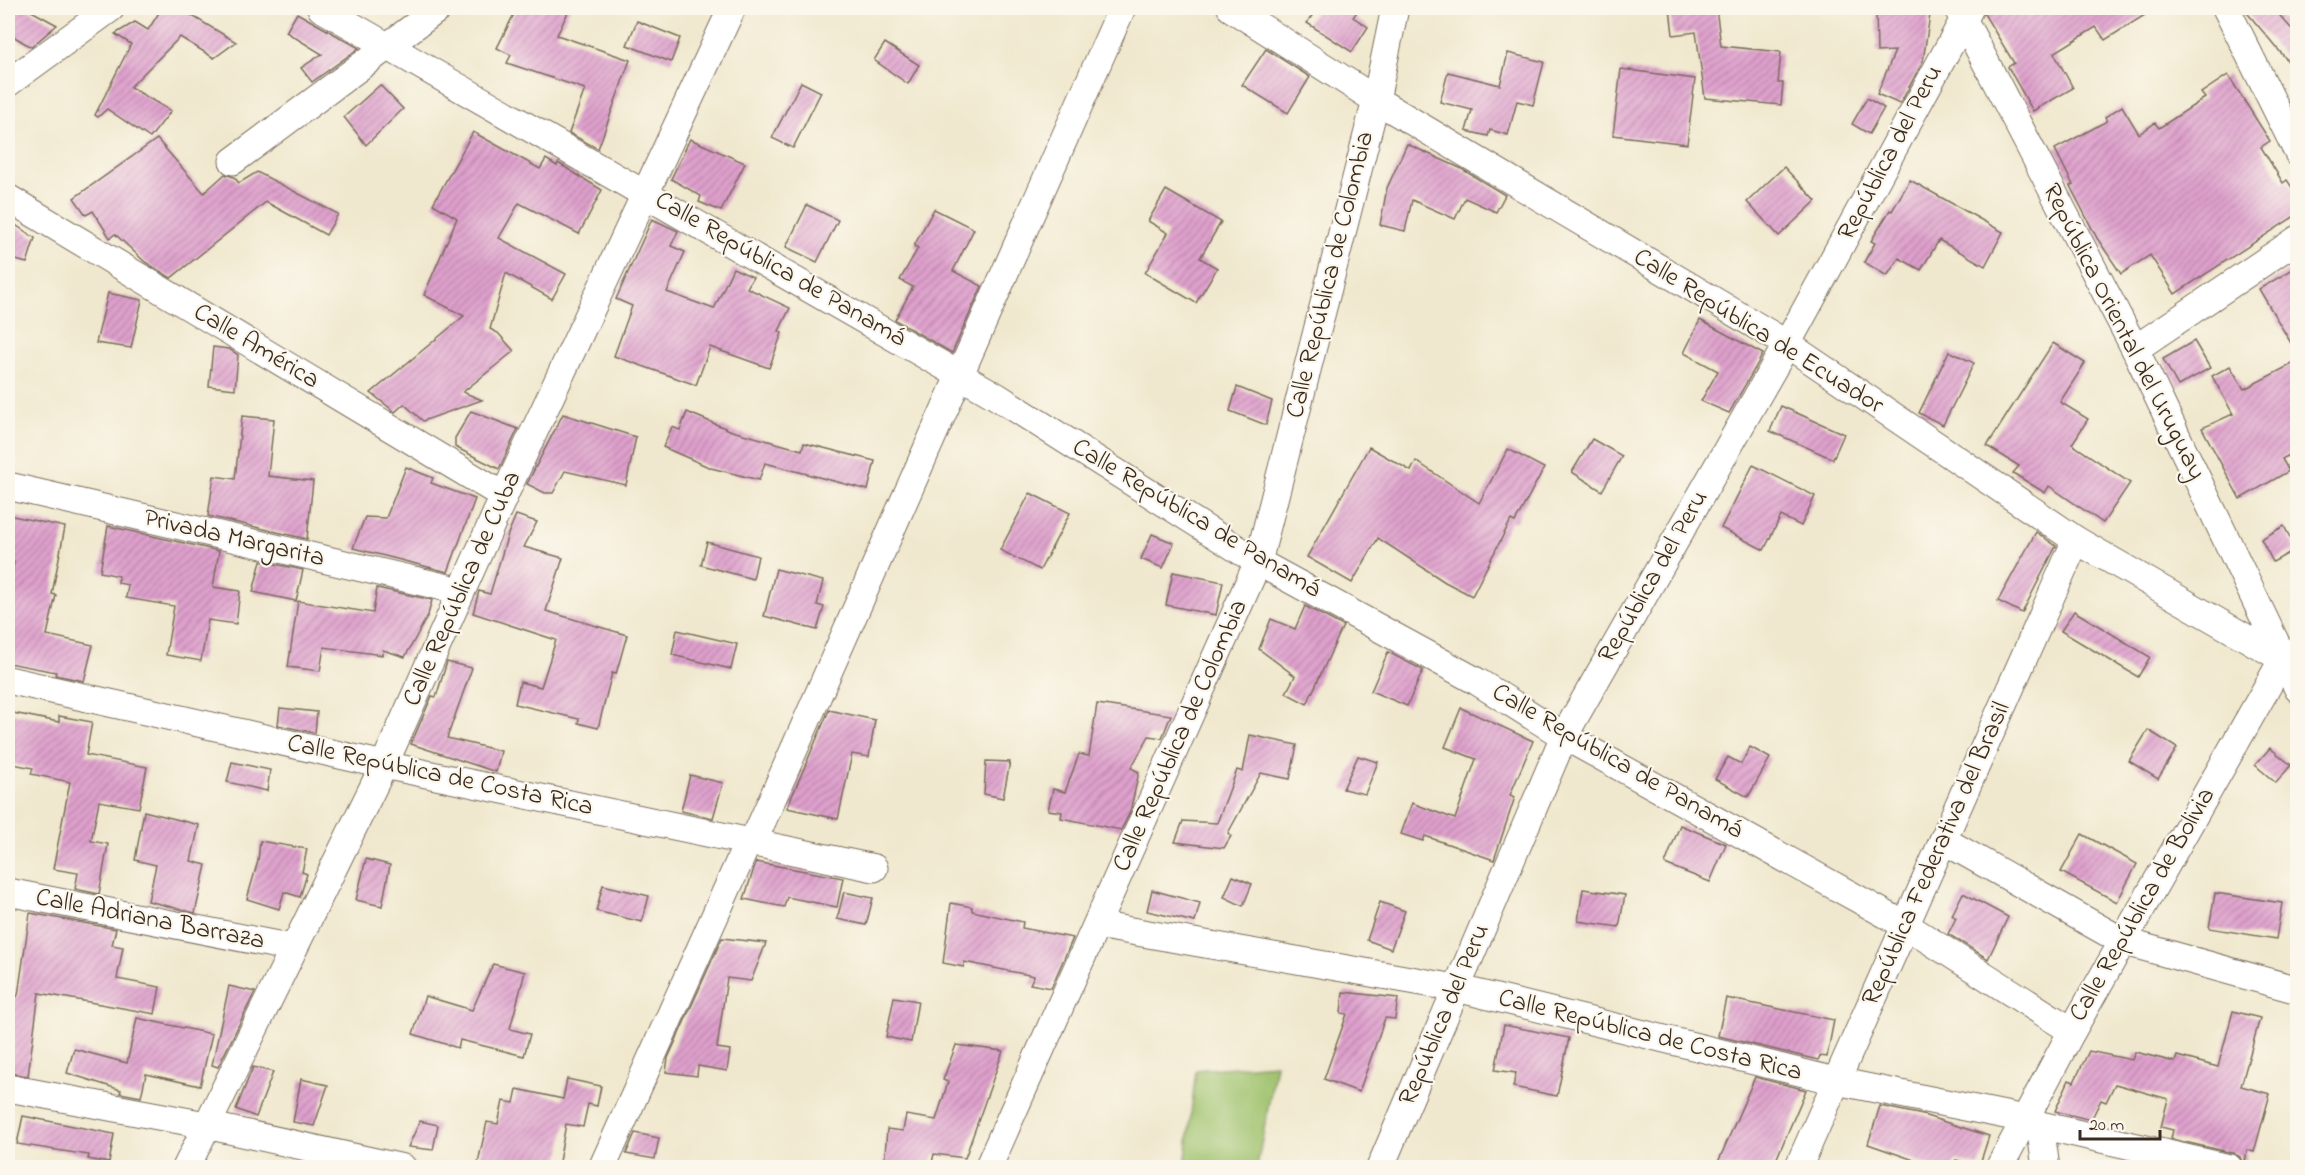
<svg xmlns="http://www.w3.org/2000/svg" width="2305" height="1175" viewBox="0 0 2305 1175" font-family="'Indie Flower',sans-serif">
<defs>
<pattern id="building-hatch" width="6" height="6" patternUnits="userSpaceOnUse" patternTransform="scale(1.5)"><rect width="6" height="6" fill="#dfa0cd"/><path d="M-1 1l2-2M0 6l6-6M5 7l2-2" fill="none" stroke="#b683a6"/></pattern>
</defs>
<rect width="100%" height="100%" fill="#fbf7ec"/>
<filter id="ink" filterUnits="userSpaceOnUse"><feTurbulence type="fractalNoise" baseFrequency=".0167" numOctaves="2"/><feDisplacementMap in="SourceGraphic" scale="12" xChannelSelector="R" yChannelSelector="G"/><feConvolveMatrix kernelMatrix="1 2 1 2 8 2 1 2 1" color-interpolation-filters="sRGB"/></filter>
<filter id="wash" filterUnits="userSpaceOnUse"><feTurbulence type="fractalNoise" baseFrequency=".008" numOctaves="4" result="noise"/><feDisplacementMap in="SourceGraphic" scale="24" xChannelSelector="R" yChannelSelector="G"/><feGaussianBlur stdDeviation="1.35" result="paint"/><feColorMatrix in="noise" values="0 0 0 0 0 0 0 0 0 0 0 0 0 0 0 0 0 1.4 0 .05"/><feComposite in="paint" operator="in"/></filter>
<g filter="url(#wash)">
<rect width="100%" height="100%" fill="#f0e8ce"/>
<!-- pitch -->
<path fill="#9dc16b" stroke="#6c7644" stroke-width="1.5" d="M 1276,1064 L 1257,1167 L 1185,1167 L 1196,1070 Z"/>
<g id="blocks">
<!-- building -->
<g fill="url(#building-hatch)">
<path d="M 8,8 L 26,8 L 57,25 L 31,47 L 8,33 Z"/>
<path d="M 162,8 L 179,8 L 236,42 L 214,58 L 180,37 L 130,87 L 171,111 L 150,138 L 107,109 L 98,117 L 95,115 L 131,44 L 115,34 L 135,22 L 148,30 Z"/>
<path d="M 517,8 L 570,8 L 557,35 L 630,60 L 598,149 L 569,133 L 585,89 L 507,63 L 511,55 L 497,48 Z"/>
<path d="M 1317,8 L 1360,8 L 1353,17 L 1368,27 L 1352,52 L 1307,23 Z"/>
<path d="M 1670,8 L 1716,8 L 1721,46 L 1781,52 L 1778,83 L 1783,83 L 1781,105 L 1705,98 L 1696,32 L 1673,35 Z"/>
<path d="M 1876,8 L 1931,8 L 1923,61 L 1900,104 L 1877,94 L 1895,51 L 1877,52 Z"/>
<path d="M 1986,8 L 2156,8 L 2105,40 L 2096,27 L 2054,53 L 2073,88 L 2033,111 L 2008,67 L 2014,63 L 1984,14 Z"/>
<path d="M 2243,8 L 2273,8 L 2298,36 L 2298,73 Z"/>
<path d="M 297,13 L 329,31 L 359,48 L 312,82 L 301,68 L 322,54 L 286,32 Z"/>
<path d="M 637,21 L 680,38 L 671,62 L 627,45 Z"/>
<path d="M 885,43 L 919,65 L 908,84 L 874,60 Z"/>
<path d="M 1266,49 L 1310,77 L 1288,113 L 1242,85 Z"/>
<path d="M 1508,53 L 1544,62 L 1533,105 L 1517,101 L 1508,135 L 1490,130 L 1488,136 L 1466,131 L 1472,110 L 1440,102 L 1448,72 L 1500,85 Z"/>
<path d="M 1621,69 L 1695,79 L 1687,144 L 1613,135 Z"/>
<path d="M 2228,75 L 2270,141 L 2261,147 L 2283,183 L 2287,180 L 2298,196 L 2298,214 L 2175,294 L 2150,255 L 2121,274 L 2097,238 L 2070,186 L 2073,185 L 2055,149 L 2107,121 L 2105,117 L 2122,106 L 2139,134 L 2155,123 L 2159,128 L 2205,98 L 2201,93 Z"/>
<path d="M 801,82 L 821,92 L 793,148 L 772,138 Z"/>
<path d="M 380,85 L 403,109 L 366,145 L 344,117 Z"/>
<path d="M 1867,98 L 1884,108 L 1869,134 L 1852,124 Z"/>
<path d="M 473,132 L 540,169 L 546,159 L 557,166 L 558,163 L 602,190 L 579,234 L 519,203 L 499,238 L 566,274 L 552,299 L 506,273 L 490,329 L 498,333 L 514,351 L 463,392 L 482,400 L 423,421 L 404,404 L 395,412 L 371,393 L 464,316 L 424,295 L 457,218 L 433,204 Z"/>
<path d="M 157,139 L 204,193 L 225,174 L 234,177 L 239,183 L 257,172 L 338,214 L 326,235 L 266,202 L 171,278 L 145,262 L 115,234 L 110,238 L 93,211 L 86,215 L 74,198 Z"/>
<path d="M 690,139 L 745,163 L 721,211 L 699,202 L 701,196 L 671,179 Z"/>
<path d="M 1407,144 L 1460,168 L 1505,195 L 1496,212 L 1465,198 L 1455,219 L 1412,200 L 1405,231 L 1380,225 L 1387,188 Z"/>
<path d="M 1784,167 L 1816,201 L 1779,236 L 1747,202 Z"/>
<path d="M 1910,180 L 2003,232 L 1985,266 L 1939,240 L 1921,270 L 1899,258 L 1887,276 L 1864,262 L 1875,243 L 1871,241 L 1890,210 L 1892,211 Z"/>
<path d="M 1166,190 L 1221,222 L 1200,258 L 1217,268 L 1196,303 L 1145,273 L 1168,233 L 1148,221 Z"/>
<path d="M 807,205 L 838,220 L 817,262 L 786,247 Z"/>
<path d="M 934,209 L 974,229 L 953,271 L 982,286 L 952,353 L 895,320 L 913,287 L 900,280 L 918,248 L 914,246 Z"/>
<path d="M 652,219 L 678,231 L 671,246 L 685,252 L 667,292 L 714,309 L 733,268 L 753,277 L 747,288 L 790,308 L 779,331 L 782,333 L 769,368 L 710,347 L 696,385 L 614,356 L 632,306 L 616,299 Z"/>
<path d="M 8,220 L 35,238 L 27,263 L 8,258 Z"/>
<path d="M 2298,266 L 2298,355 L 2259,289 Z"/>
<path d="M 108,293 L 142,300 L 131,348 L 96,343 Z"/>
<path d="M 1700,320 L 1763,354 L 1729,413 L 1701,401 L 1718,371 L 1684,353 Z"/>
<path d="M 2194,341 L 2210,368 L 2178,386 L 2163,359 Z"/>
<path d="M 2053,343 L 2085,363 L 2060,402 L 2088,419 L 2072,444 L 2130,483 L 2103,523 L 2049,486 L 2045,493 L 2013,473 L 2019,466 L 1987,446 Z"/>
<path d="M 213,347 L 229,349 L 238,355 L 235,389 L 209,386 Z"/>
<path d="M 1949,351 L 1974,363 L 1943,425 L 1919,413 Z"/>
<path d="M 2298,361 L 2298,450 L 2282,459 L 2289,471 L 2240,499 L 2202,428 L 2233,414 L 2212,376 L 2230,366 L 2244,389 Z"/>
<path d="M 1237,387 L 1272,401 L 1266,425 L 1230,411 Z"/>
<path d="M 1781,406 L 1844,434 L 1833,459 L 1770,431 Z"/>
<path d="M 471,411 L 518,429 L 499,469 L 455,447 L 455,438 Z"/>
<path d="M 687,412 L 732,431 L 802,450 L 804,443 L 875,461 L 868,490 L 765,463 L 759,480 L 711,468 L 663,447 L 672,427 L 680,430 Z"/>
<path d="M 563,414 L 636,437 L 626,485 L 565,471 L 553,493 L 545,493 L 527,484 Z"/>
<path d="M 242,416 L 274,419 L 268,476 L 313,481 L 307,539 L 208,516 L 214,476 L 235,479 Z"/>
<path d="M 1592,439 L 1622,456 L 1602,491 L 1572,472 Z"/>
<path d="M 1369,447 L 1411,471 L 1416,461 L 1479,503 L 1508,449 L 1544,468 L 1515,522 L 1511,520 L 1472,596 L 1445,582 L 1378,538 L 1352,583 L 1307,557 Z"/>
<path d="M 1753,465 L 1815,496 L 1801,526 L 1781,516 L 1764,550 L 1721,528 Z"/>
<path d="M 406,467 L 433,478 L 431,483 L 475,499 L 448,572 L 353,548 L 365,517 L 386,518 Z"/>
<path d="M 1030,493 L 1070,513 L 1040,570 L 1000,550 Z"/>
<path d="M 8,515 L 65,527 L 52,594 L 56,595 L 47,635 L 93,645 L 84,681 L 55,675 L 56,672 L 8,663 L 8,594 L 14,562 L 8,560 Z"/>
<path d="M 516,515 L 537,522 L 524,547 L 563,558 L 546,611 L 627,635 L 616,674 L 612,673 L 598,728 L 578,723 L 579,719 L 515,704 L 520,682 L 541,687 L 556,640 L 473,613 L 479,591 L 490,594 L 508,534 Z"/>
<path d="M 108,526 L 219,551 L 213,587 L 240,591 L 236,624 L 208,620 L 201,661 L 166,655 L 174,606 L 126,598 L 128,585 L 118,583 L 119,576 L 100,572 Z"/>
<path d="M 2284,526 L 2296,549 L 2273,562 L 2261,539 Z"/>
<path d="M 2036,532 L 2056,546 L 2022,613 L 1998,601 Z"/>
<path d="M 1152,534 L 1174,543 L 1163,568 L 1141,559 Z"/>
<path d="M 707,542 L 758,556 L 753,579 L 701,565 Z"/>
<path d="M 261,561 L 303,570 L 296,601 L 253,592 Z"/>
<path d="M 776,569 L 823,581 L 817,605 L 824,607 L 817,630 L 764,616 Z"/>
<path d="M 1173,572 L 1223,582 L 1216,615 L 1166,605 Z"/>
<path d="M 377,588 L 432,600 L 428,615 L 405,657 L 383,650 L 382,655 L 324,647 L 320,671 L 288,667 L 298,601 L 373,613 Z"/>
<path d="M 1305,606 L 1343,626 L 1307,704 L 1286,693 L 1295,676 L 1259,649 L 1271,619 L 1295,629 Z"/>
<path d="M 2074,611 L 2150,657 L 2138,677 L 2061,631 Z"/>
<path d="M 677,630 L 737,644 L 731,669 L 672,655 Z"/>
<path d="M 1388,652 L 1423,670 L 1407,706 L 1371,691 Z"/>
<path d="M 447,662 L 472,668 L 447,738 L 501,751 L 496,772 L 411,744 L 432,696 L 436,697 Z"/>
<path d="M 1097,704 L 1171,715 L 1162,738 L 1149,736 L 1131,768 L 1139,772 L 1130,812 L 1121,830 L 1061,818 L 1062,812 L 1048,810 L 1053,789 L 1065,792 L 1079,754 L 1089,756 Z"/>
<path d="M 280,708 L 317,712 L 315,733 L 278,725 Z"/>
<path d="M 1461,708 L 1533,741 L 1510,795 L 1515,797 L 1494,860 L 1425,836 L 1423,841 L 1401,834 L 1412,803 L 1455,819 L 1476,759 L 1445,747 Z"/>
<path d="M 829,710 L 875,720 L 869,757 L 852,754 L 838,819 L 787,808 Z"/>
<path d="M 8,712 L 59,722 L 59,716 L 92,722 L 86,755 L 147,767 L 139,808 L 99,801 L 91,841 L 108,844 L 99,894 L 75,889 L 78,873 L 53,869 L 70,782 L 31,774 L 33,768 L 8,763 Z"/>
<path d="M 2148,730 L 2177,748 L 2158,779 L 2129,761 Z"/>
<path d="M 1250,735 L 1297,745 L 1290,779 L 1261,773 L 1228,833 L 1231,836 L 1224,848 L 1175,842 L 1183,821 L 1217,823 L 1237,770 L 1243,772 Z"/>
<path d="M 1750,747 L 1770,758 L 1748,797 L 1715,779 L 1728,757 L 1741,764 Z"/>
<path d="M 2270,748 L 2291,765 L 2276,783 L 2255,765 Z"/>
<path d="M 1358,756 L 1378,762 L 1365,794 L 1343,789 Z"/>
<path d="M 986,761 L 1010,762 L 1003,798 L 984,794 Z"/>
<path d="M 232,762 L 270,770 L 267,791 L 227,782 Z"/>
<path d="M 690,775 L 723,783 L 713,818 L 681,811 Z"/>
<path d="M 144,811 L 199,825 L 191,861 L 206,865 L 195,913 L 148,901 L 156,865 L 135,860 Z"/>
<path d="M 1680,825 L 1726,844 L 1710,882 L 1665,864 Z"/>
<path d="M 2082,834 L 2137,864 L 2117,902 L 2061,872 Z"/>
<path d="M 260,841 L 307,849 L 302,872 L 307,874 L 300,897 L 284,892 L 279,909 L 247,899 L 258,861 Z"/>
<path d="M 366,859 L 390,865 L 382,906 L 356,900 Z"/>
<path d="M 756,862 L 843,878 L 837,907 L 787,897 L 784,907 L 744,899 Z"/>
<path d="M 1233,876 L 1252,884 L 1243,906 L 1224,897 Z"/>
<path d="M 603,885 L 649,896 L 642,922 L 596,911 Z"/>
<path d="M 1583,889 L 1625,895 L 1619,927 L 1578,921 Z"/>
<path d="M 1152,890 L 1200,903 L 1195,922 L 1147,911 Z"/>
<path d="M 844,892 L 873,898 L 866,925 L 837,919 Z"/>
<path d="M 1963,893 L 2008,917 L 1988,959 L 1948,934 L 1956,918 L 1952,915 Z"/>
<path d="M 2215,893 L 2282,903 L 2276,939 L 2209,928 Z"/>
<path d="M 1380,902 L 1405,911 L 1391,949 L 1367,940 Z"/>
<path d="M 951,903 L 972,907 L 972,911 L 1023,922 L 1022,928 L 1073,938 L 1051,988 L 1030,984 L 1034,976 L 964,962 L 964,967 L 943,963 Z"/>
<path d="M 30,913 L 116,929 L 112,945 L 123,947 L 117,979 L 160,987 L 155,1014 L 39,993 L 28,1076 L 8,1073 L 8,1009 L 18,995 Z"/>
<path d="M 722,938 L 766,943 L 751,981 L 727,978 L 717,1048 L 730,1050 L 727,1071 L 698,1066 L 697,1076 L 666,1072 L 668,1058 Z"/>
<path d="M 493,964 L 525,972 L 510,1029 L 530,1034 L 524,1056 L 460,1040 L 458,1048 L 413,1034 L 425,996 L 472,1010 Z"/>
<path d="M 229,986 L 255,992 L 218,1067 L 212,1065 Z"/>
<path d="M 1343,992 L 1398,998 L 1395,1019 L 1385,1018 L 1359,1092 L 1324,1079 L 1347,1014 L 1341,1013 Z"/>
<path d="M 894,997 L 918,1001 L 911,1042 L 886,1037 Z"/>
<path d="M 1726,998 L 1834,1020 L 1827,1057 L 1820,1056 L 1818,1060 L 1718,1036 Z"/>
<path d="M 2233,1011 L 2260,1018 L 2241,1086 L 2270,1094 L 2254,1152 L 2247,1150 L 2244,1167 L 2240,1157 L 2233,1153 L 2171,1139 L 2173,1130 L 2161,1127 L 2168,1099 L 2115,1084 L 2106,1102 L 2101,1100 L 2091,1120 L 2055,1111 L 2069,1080 L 2074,1082 L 2089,1051 L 2132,1060 L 2135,1052 L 2175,1062 L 2177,1056 L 2218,1067 Z"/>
<path d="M 137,1018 L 212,1034 L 200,1086 L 146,1074 L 141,1097 L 120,1093 L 121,1090 L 67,1073 L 74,1049 L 127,1063 Z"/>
<path d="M 1504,1025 L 1569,1038 L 1557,1096 L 1513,1087 L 1516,1073 L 1495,1070 Z"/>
<path d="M 956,1045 L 1003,1051 L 965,1158 L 934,1154 L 931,1167 L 884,1167 L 887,1129 L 903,1131 L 906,1115 L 936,1120 L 948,1082 L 943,1080 Z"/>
<path d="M 253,1067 L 273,1072 L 256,1117 L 236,1109 Z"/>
<path d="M 1755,1077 L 1806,1090 L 1773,1167 L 1716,1167 Z"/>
<path d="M 301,1079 L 328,1085 L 314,1126 L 293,1122 Z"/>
<path d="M 567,1079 L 601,1086 L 597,1106 L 588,1104 L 583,1127 L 566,1124 L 558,1167 L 477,1167 L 487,1122 L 498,1124 L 503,1101 L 514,1103 L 517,1089 L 563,1099 Z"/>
<path d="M 1880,1106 L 1923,1115 L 1989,1136 L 1979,1167 L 1956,1160 L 1953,1167 L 1934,1167 L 1868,1144 Z"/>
<path d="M 23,1116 L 114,1134 L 109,1163 L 88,1159 L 89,1155 L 17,1144 Z"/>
<path d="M 420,1121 L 438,1125 L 433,1150 L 408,1147 Z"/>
<path d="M 635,1133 L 659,1138 L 655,1159 L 626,1154 Z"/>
</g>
</g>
</g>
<g filter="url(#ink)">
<use href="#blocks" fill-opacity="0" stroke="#7a6c5c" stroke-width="1.5"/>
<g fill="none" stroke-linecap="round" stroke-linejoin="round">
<defs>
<g id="street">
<path d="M 321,8 L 996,396 L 1258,562 L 1478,682 L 1564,736 L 1905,925 L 2072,1031"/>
<path d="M 1231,8 L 1376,100 L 1787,344 L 2076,540 L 2283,659"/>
<path d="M 2226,8 L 2298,153"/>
<path d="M 1958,9 L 2135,349 L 2298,689"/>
<path d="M 8,83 L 111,8"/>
<path d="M 233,161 L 439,8"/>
<path d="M 8,198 L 504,496"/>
<path d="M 2135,349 L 2298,239"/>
<path d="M 8,486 L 461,591"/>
<path d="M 8,680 L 384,765 L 874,868"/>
<path d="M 1943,840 L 2122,941 L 2298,990"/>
<path d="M 8,892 L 293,948"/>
<path d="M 1097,925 L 1456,988 L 1836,1081 L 2025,1119 L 2040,1125 L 2229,1168"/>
<path d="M 8,1088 L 206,1125 L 403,1168"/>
<path d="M 2040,1125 L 2046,1168"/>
<path d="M 186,1168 L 384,765 L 504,496 L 732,8"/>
<path d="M 602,1168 L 748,842 L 758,831 L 1122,8"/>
<path d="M 988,1168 L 1258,562 L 1376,100 L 1395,8"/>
<path d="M 1380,1168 L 1564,736 L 1787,344 L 1970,8"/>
<path d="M 1798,1168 L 2076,540"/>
<path d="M 1999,1168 L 2072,1031 L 2283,659 L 2294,652"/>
</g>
</defs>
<!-- street casing -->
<use href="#street" stroke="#7a6c5c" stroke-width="29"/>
<!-- street -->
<use href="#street" stroke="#fff" stroke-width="27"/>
</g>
</g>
<g text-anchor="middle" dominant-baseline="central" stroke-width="4.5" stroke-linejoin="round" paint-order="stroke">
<!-- street labels -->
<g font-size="26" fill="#3b2a1e" stroke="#fbf7ec">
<text transform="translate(1891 153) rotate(-62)">República del Peru</text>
<text transform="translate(780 270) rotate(30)">Calle República de Panamá</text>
<text transform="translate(1331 275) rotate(-76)">Calle República de Colombia</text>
<text transform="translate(1758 332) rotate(32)">Calle República de Ecuador</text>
<text transform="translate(2123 332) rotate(63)">República Oriental del Uruguay</text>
<text transform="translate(256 347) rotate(31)">Calle América</text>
<text transform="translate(1196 519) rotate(31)">Calle República de Panamá</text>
<text transform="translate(234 539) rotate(13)">Privada Margarita</text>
<text transform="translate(1654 577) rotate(-60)">República del Peru</text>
<text transform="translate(463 589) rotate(-66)">Calle República de Cuba</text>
<text transform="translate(1181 736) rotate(-66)">Calle República de Colombia</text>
<text transform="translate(1617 762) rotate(30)">Calle República de Panamá</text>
<text transform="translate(440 776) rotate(12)">Calle República de Costa Rica</text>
<text transform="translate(1937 854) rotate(-66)">República Federativa del Brasil</text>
<text transform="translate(2143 905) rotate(-60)">Calle República de Bolivia</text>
<text transform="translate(150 920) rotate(11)">Calle Adriana Barraza</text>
<text transform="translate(1445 1015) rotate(-67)">República del Peru</text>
<text transform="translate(1650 1036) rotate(14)">Calle República de Costa Rica</text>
</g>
</g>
<!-- margin -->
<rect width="2305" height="1175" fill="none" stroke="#fbf7ec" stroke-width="30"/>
<!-- scale -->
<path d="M2080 1130v9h80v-9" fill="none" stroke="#3b2a1e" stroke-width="3"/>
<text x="2089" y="1130" font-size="18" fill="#3b2a1e" stroke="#fbf7ec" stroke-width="4.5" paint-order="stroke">20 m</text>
</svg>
